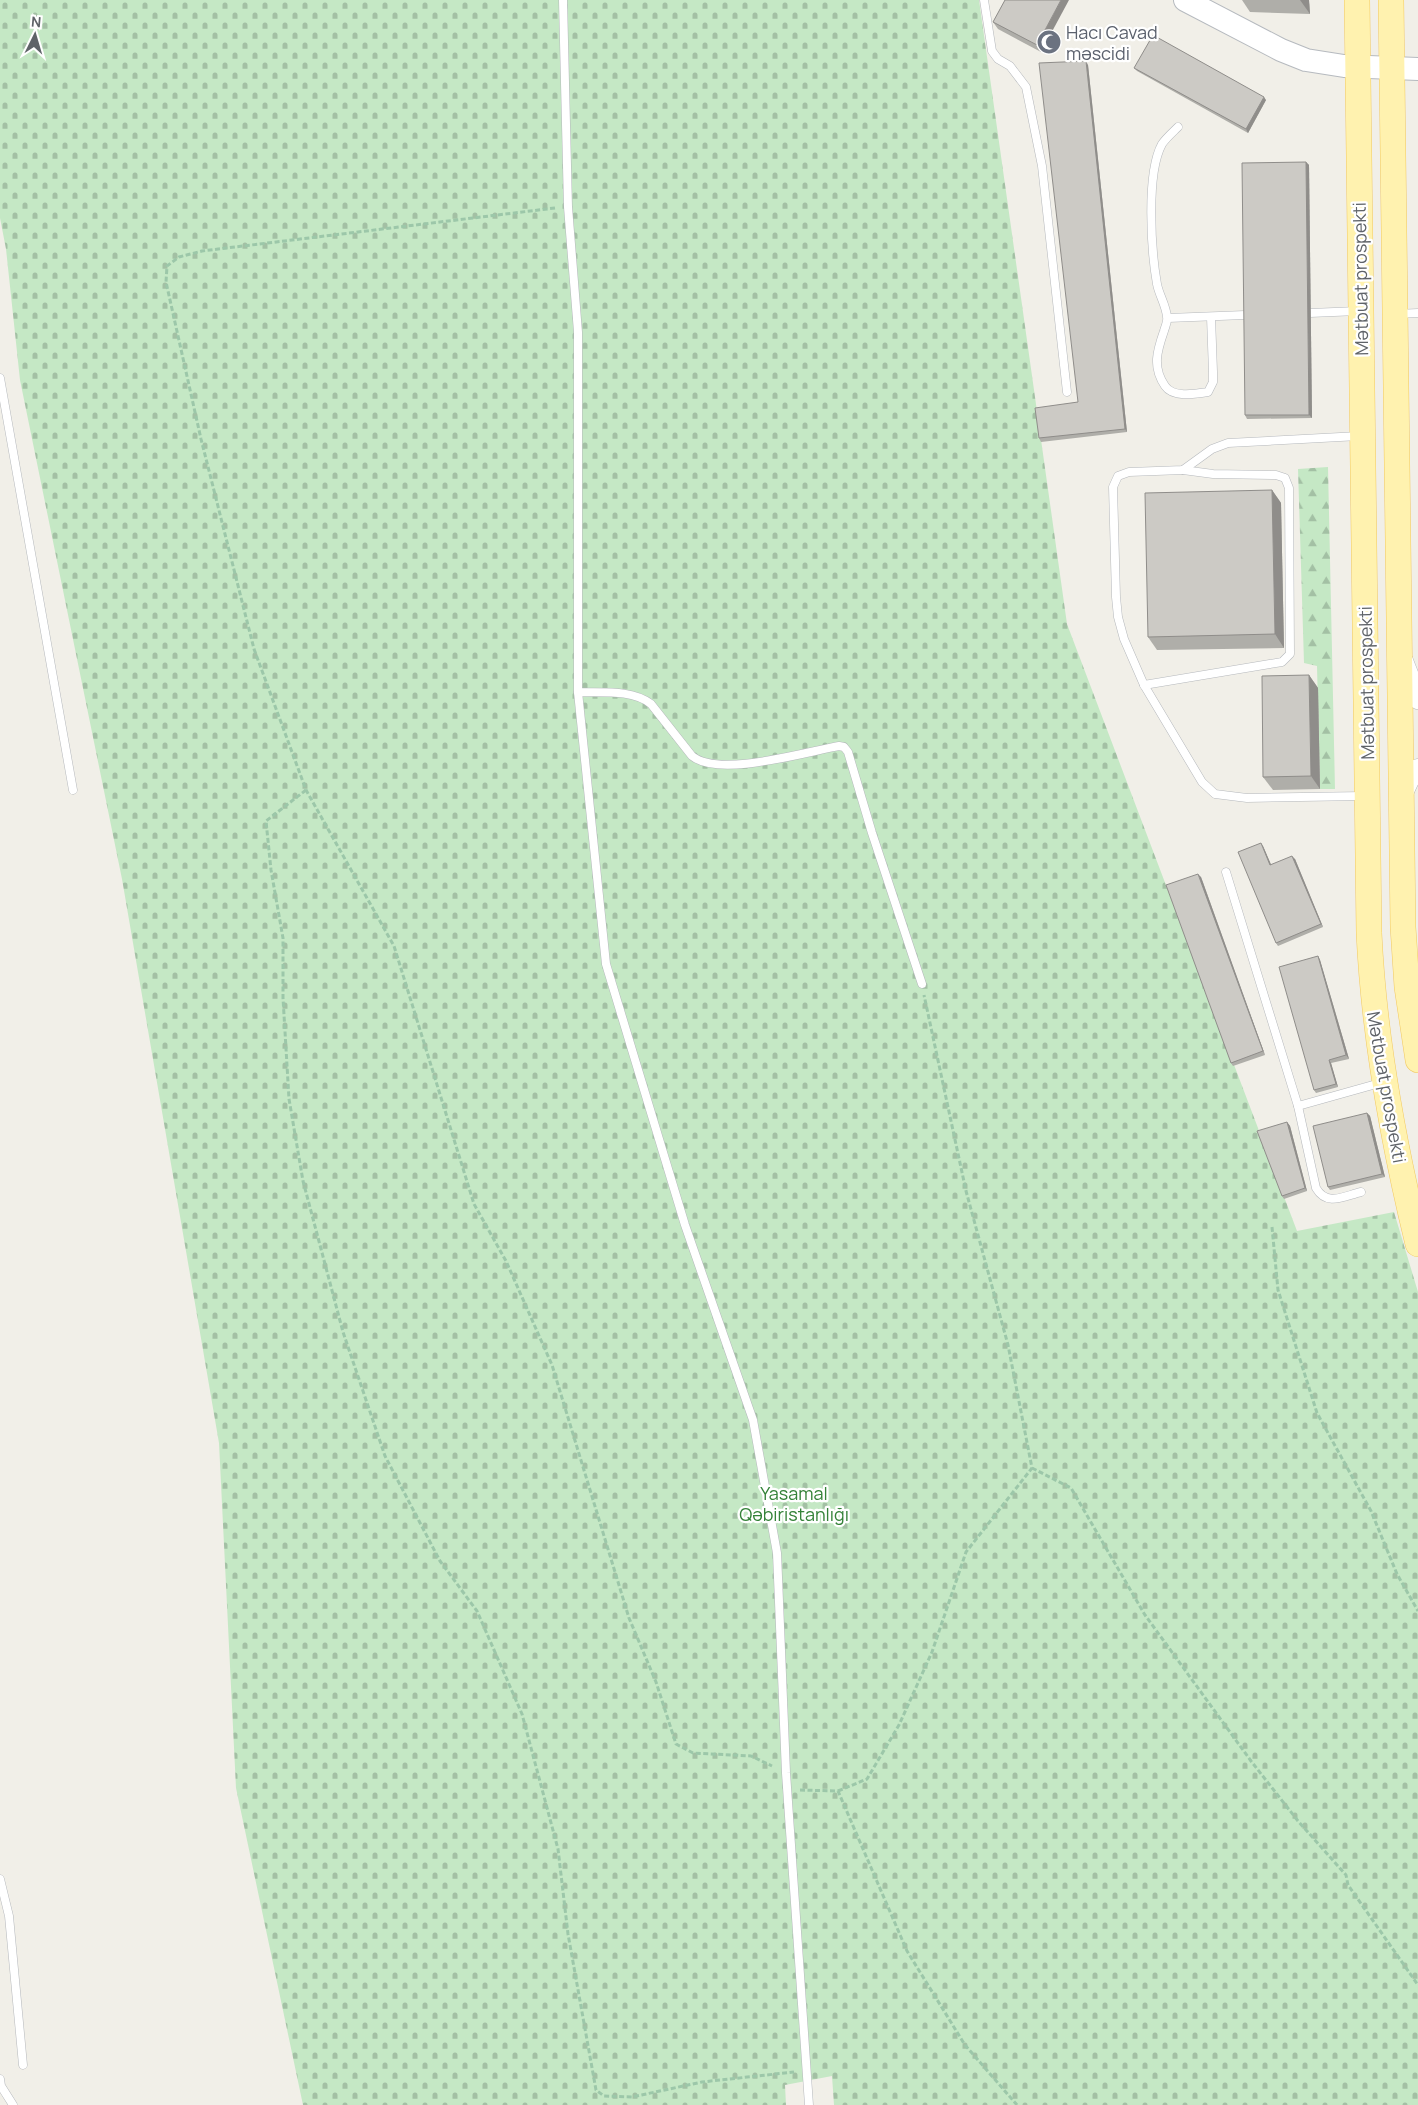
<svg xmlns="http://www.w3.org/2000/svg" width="1418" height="2105" viewBox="0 0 1418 2105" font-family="Manrope,sans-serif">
<defs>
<pattern id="forest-firs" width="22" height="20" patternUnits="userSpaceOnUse" patternTransform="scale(1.25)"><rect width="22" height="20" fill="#c5e8c5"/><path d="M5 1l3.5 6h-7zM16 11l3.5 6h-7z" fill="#a3c0a4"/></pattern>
<pattern id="cemetery-stones" width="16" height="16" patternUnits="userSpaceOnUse" patternTransform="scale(1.25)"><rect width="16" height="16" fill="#c5e8c5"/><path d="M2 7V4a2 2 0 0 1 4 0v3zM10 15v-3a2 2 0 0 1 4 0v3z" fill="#a3c0a4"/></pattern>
</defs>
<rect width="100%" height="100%" fill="#f1efe8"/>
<!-- forest -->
<path fill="url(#forest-firs)" d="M 1328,467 L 1335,789 L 1320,789 L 1317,666 L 1304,663 L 1298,469 Z"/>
<!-- cemetery -->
<path fill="url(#cemetery-stones)" d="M 0,0 L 979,0 L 1067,624 L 1297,1231 L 1394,1212 L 1418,1292 L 1418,2105 L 834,2105 L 832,2076 L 785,2085 L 786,2105 L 303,2105 L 236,1788 L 219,1443 L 122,879 L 20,380 L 6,249 L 0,218 Z"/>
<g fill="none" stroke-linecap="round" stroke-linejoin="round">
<defs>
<g id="service">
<path d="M 563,0 L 568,207 L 578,332 L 578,692 L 606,964 L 685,1225 L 753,1420 L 777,1553 L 786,1773 L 809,2105"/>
<path d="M 984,0 L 992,51 L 998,59 L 1010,66 L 1026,87 L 1042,166 L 1067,392"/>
<path d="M 1178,127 C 1173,132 1166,138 1162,144 C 1146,173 1151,250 1157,284 C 1159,295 1166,305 1167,317 C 1168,321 1165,327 1164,331 C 1157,351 1152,367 1165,386 C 1173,398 1195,394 1208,392 L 1213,382 L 1213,372 L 1211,317"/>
<path d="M 1310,313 L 1358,311"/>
<path d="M 1397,314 L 1418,313"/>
<path d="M 1168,318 L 1245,315"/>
<path d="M 0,378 L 73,790"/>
<path d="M 1359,436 L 1228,443 L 1212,449 L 1183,470 L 1129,472 L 1118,476 L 1113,487 L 1116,597 L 1118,617 L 1124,639 L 1144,685 L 1202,782 L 1215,794 L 1247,798 L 1363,796"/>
<path d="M 1144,685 L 1282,662 L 1290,654 L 1289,488 L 1285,478 L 1276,475 L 1213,474 L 1183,470"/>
<path d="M 578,692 C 601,693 632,689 651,704 L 692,756 C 719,778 805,752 839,746 L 844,747 L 848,752 L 872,833 L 922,984"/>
<path d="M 1226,872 L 1298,1106 L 1316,1188 C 1327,1207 1344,1196 1361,1192"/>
<path d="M 1298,1106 L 1380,1083"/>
<path d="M 0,1879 L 9,1916 L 23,2065"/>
<path d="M 0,2079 L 1,2086 L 13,2105"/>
</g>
<g id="tertiary">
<path d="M 1403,661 L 1418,699"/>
<path d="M 1401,797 L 1409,780 L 1418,769"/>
</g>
<path id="secondary" d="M 1185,0 L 1281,50 L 1306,60 L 1344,66 L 1418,69"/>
<g id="primary">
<path d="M 1357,0 L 1369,933 C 1374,1038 1393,1142 1418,1244"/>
<path d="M 1391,0 L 1403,927 L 1407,987 L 1418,1060"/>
</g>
</defs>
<!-- service casing -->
<use href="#service" stroke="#b5b8bc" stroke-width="9"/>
<!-- tertiary casing -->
<use href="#tertiary" stroke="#b5b8bc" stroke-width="21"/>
<!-- secondary casing -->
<use href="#secondary" stroke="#b6babf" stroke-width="24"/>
<!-- primary casing -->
<use href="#primary" stroke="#f2c960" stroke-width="26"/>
<!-- path -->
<g stroke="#9cc7a9" stroke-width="3" stroke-dasharray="5 2.5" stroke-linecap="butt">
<path d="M 555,208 L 202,251 L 179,257 L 167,266 L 166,282 L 201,439 L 254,649 L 306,790 L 394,946 L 474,1204 L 506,1261 L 552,1365 L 629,1618 L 656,1682 L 676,1744 L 693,1753 L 751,1756 L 772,1766"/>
<path d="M 306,790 L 266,821 L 271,870 L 283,938 L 283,998 L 289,1099 L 303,1181 L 343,1332 L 385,1456 L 440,1561 L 477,1611 L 522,1714 L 558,1849 L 568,1934 L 596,2090 L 604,2096 L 632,2097 L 702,2082 L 794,2072"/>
<path d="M 1272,1227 L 1278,1290 L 1317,1413 L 1371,1511 L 1397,1574 L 1418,1611"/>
<path d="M 1032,1468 L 1071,1488 L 1145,1615 L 1251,1761 L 1298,1821 L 1346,1875 L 1348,1885 L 1418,1985"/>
<path d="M 800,1790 L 838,1791 L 907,1951 L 965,2045 L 1017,2105"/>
<path d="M 838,1791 L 867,1779 L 899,1725 L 932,1652 L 966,1552 L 1032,1468 L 1008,1345 L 966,1191 L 924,995"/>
</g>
<!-- service -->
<use href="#service" stroke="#fff" stroke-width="8"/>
<!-- tertiary -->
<use href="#tertiary" stroke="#fff" stroke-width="20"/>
<!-- secondary -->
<use href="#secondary" stroke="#fff" stroke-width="22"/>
<!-- primary -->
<use href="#primary" stroke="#fff2af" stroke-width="25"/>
</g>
<!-- wall -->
<g fill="#afaea9">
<path d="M 1005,0 L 1041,52 L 998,29 L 993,22 Z"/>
<path d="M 1242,0 L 1309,0 L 1310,14 L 1250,12 Z"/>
<path d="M 1088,65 L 1127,432 L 1041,442 L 1039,438 L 1078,402 Z"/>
<path d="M 1134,68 L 1266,100 L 1248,133 L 1137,71 Z"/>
<path d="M 1306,162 L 1309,165 L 1312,418 L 1247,419 L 1245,415 Z"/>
<path d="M 1272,490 L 1281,503 L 1284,648 L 1157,650 L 1148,637 Z"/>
<path d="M 1309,675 L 1318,688 L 1320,789 L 1273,790 L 1263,777 Z"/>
<path d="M 1263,846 L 1271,865 L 1295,859 L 1323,927 L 1278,946 L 1276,943 Z"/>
<path d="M 1201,877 L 1265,1055 L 1233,1066 L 1231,1063 Z"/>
<path d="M 1318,956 L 1320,960 L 1349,1059 L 1331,1063 L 1338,1087 L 1316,1093 L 1314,1090 Z"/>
<path d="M 1367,1113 L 1370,1116 L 1385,1177 L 1330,1190 L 1328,1187 Z"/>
<path d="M 1287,1122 L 1290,1126 L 1307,1191 L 1284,1199 L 1282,1196 Z"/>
</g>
<!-- shaded-wall -->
<g fill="#8f8d8a">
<path d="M 1061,0 L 1069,0 L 1041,52 L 1037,45 Z"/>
<path d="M 1300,0 L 1309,0 L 1310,14 Z"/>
<path d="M 1086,61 L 1088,65 L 1127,432 L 1125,429 Z"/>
<path d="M 1264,97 L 1266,100 L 1248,133 L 1246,129 Z"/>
<path d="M 1306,162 L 1309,165 L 1312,418 L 1309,415 Z"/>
<path d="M 1272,490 L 1281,503 L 1284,648 L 1275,634 Z"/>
<path d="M 1309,675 L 1318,688 L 1320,789 L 1311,776 Z"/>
<path d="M 1261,843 L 1263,846 L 1273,869 L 1270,865 Z"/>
<path d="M 1292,856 L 1295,859 L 1323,927 L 1321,924 Z"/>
<path d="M 1198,874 L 1201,877 L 1265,1055 L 1263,1051 Z"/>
<path d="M 1318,956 L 1320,960 L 1349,1059 L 1346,1055 Z"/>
<path d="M 1329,1060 L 1331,1063 L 1338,1087 L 1336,1084 Z"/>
<path d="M 1367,1113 L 1370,1116 L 1385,1177 L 1382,1174 Z"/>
<path d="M 1287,1122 L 1290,1126 L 1307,1191 L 1305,1188 Z"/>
</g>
<!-- building -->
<g fill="#cccac5" stroke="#8f8d8a">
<path d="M 1005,0 L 1061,0 L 1037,45 L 993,22 Z"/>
<path d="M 1153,35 L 1264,97 L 1246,129 L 1134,68 Z"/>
<path d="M 1086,61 L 1125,429 L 1039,438 L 1035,408 L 1078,402 L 1039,63 Z"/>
<path d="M 1306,162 L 1309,415 L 1245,415 L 1242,163 Z"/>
<path d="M 1272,490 L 1275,634 L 1148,637 L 1145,493 Z"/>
<path d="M 1309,675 L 1311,776 L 1263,777 L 1262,676 Z"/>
<path d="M 1261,843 L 1270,865 L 1292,856 L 1321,924 L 1276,943 L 1238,852 Z"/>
<path d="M 1198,874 L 1263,1051 L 1231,1063 L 1166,885 Z"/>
<path d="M 1318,956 L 1346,1055 L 1329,1060 L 1336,1084 L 1314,1090 L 1279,967 Z"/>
<path d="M 1367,1113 L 1382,1174 L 1328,1187 L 1313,1126 Z"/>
<path d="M 1287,1122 L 1305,1188 L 1282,1196 L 1257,1131 Z"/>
</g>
<!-- icons -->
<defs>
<symbol id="mosque-disc" viewBox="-11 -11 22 22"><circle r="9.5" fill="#6b7280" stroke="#fff"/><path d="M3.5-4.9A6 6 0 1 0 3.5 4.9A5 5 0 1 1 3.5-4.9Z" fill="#fff"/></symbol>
</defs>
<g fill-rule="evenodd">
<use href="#mosque-disc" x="1035" y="28" width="28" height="28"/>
</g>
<g text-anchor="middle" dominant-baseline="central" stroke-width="4.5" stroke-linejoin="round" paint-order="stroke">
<!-- worship labels -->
<g font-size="18" fill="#5b616d" stroke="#fff" text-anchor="start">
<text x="1066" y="32">Hacı Cavad<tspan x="1066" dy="21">məscidi</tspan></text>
</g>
<!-- street labels -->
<g font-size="18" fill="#5f6368" stroke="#fff">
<text transform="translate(1360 279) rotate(-91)">Mətbuat prospekti</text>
<text transform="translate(1366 683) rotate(-91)">Mətbuat prospekti</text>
<text transform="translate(1387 1087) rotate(80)">Mətbuat prospekti</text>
</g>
<!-- park labels -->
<g font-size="18" fill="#348238" stroke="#fff">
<text x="794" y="1493">Yasamal<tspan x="794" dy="21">Qəbiristanlığı</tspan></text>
</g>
</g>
<!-- north arrow -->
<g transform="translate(35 35) rotate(5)" stroke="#ffffff" stroke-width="4" paint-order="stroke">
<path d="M0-4L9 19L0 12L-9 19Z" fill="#5f6368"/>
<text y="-8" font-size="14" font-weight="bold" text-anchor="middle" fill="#5f6368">N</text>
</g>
</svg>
